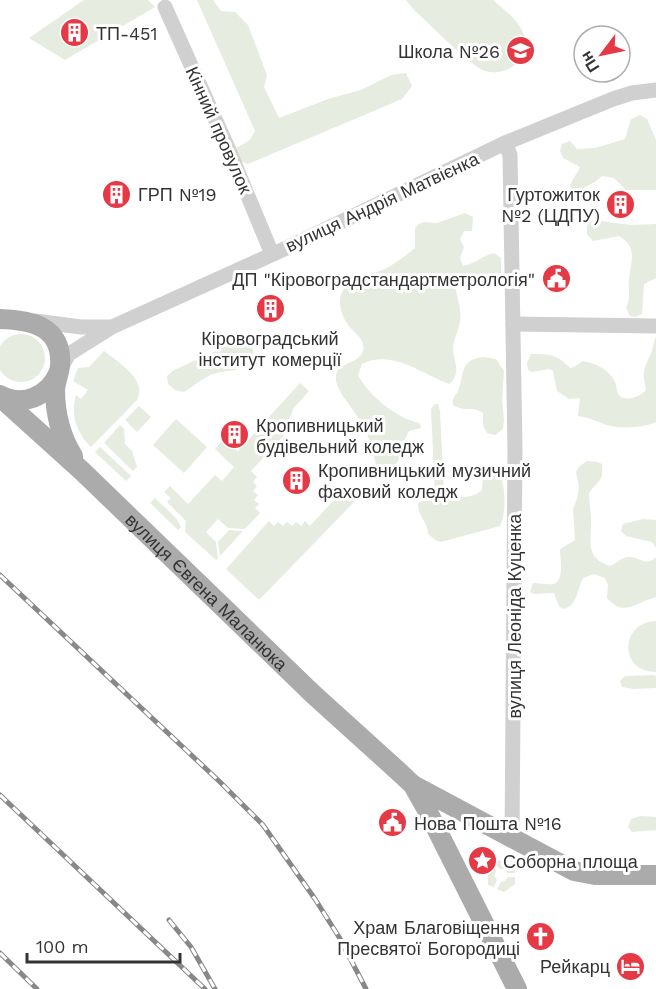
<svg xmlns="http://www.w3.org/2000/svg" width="656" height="989" viewBox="0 0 656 989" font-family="'Work Sans',sans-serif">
<rect width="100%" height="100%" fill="#fff"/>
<!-- green -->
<g fill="#e6ecdf">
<path d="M 84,0 L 148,0 L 155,7 L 65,60 L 29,38 Z"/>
<path d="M 197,0 L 213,0 L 221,11 L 235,12 L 248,25 L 267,75 L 264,87 L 279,118 L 328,99 L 361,90 L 391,75 L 406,73 L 412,86 L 402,99 L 248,164 L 237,160 L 236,148 L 250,140 L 255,131 Z"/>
<path d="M 406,0 L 493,0 C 504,10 519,20 524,35 C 532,58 507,78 485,71 C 469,65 430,24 414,10 Z"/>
<path d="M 640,115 L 647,119 L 656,140 L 656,190 L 626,190 L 614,178 L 602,176 L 595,182 L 576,192 L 570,188 C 571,179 577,175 580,167 L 563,158 L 560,151 L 562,144 L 570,141 L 577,149 L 595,148 L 625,139 L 631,119 Z"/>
<path d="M 465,213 L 473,217 L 472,231 L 464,231 L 460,239 L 464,247 L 460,258 L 463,266 C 475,264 482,256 494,253 L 501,258 L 501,276 C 487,284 473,278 458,279 L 455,284 C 456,296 462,308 460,321 C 459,331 453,339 453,349 C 454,363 462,373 449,384 C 422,374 392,349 362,364 L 358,375 C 368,395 397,419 420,423 L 421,428 L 409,431 L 403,443 L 402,454 L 390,474 L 381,475 C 374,465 375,456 371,445 C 367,433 362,423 355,413 C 349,403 331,385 337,372 C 343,361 367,362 363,344 C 361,336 353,332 349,326 C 342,318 337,302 342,292 C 350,275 371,275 385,269 C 392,266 409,253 415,248 L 415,228 L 419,224 L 424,222 L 437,223 Z"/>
<path d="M 594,220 L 630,225 L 656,224 L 656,278 L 644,284 L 642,314 L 635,317 L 630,316 L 626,308 C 631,297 628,290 629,279 C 631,261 638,247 619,236 L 593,241 L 587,234 L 587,225 Z"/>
<path d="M 229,334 C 247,337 254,340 254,360 C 239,373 230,369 213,374 C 203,377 193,387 184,392 L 175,390 L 168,384 L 167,376 L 174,370 L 214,352 L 218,343 Z"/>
<circle cx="21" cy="358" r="24"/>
<path d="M 656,337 L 656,422 C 644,428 619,429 607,425 C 597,422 589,417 578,416 L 580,398 L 569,399 L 557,391 L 553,371 L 549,369 L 532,372 L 528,370 L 527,363 L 531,354 C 549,354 557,354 570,368 L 576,366 L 583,361 C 595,363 610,370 615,382 C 617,386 616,393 620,396 C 626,402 642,396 646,390 C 643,372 642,372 650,356 C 653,350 653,342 656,337 Z"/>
<path d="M 104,351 C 118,362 148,380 137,400 L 91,447 C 77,433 70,415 76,395 L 81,399 L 88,390 L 73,381 L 78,368 L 89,367 Z"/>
<path d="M 483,357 L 496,359 L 504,371 L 502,400 L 504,419 L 503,429 L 495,435 L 487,433 L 483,426 L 483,413 C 471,405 466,413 453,405 C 452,397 455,397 458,391 C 465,374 459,360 483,357 Z"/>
<path d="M 300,383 L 309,391 L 293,409 L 285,434 L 251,471 L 257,477 L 253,482 L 257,486 L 253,491 L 258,495 L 254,500 L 259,504 L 255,508 L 260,513 L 245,529 L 228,528 L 218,519 L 206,532 L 216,542 L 218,558 L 216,560 L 185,532 L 186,521 L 167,502 L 171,498 L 164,492 L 170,486 L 188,504 L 215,475 L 222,481 L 234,467 L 215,449 L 224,439 L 238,451 Z"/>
<path d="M 435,404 L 438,404 L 440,411 L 444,493 C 458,497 471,500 482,490 L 483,473 L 487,467 C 508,464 507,514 500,526 L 441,542 L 437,541 L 428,534 C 428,521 418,518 418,503 L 435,494 L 431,409 Z"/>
<path d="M 139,406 L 151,417 L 137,432 L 125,420 Z"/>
<path d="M 176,419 L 207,447 L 184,473 L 153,445 Z"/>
<path d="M 120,425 L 124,429 L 125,444 L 132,451 L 137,467 L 133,471 L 104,443 Z"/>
<path d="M 100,447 L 131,476 L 126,481 L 95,452 Z"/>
<path d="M 587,461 L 597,462 L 602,464 C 604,482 598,480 589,493 C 589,504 592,516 591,527 C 590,546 588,559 610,566 C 616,564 622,557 628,557 C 640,556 645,568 656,557 L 656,597 C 636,602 624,618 607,598 L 608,585 L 605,578 L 594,574 L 583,578 C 577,589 578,606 563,609 L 559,606 L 554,593 L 534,594 L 530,592 L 533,583 C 539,583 547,585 553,584 C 565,582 560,557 560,549 L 575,540 L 573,509 L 577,499 L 579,486 L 576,472 L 580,466 Z"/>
<path d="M 344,489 L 356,500 L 260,599 L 258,599 L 226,569 L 269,521 L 274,526 L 278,522 L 283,526 L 287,522 L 292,526 L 296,522 L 301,526 L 305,521 L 310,526 Z"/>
<path d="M 155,498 L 176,518 L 181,527 L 178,530 L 150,503 Z"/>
<path d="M 643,519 L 656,520 L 656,548 L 652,542 L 626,536 L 621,531 L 623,524 Z"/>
<path d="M 229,530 L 243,531 L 220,556 L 218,542 Z"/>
<path d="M 656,621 L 656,672 C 618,672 620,622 656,621 Z"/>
<path d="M 653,675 L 656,676 L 656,688 L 633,689 L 622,687 L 620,681 L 625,676 Z"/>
<path d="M 641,816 L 656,817 L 656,830 L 632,832 L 628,827 L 631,819 Z"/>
<path d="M 499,860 L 515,867 L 515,873 L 507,873 L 505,869 L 500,869 L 495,863 Z"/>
<path d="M 492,865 L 496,871 L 494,876 L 497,880 L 494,887 L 488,885 L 488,868 Z"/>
<path d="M 508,877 L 515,877 L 515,884 L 504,892 L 497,889 L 501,882 L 505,881 Z"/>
</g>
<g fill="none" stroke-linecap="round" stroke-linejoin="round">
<!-- minor -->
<g stroke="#d0d0d0" stroke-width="15">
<path d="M 165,7 L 228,148 L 272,254"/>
<path d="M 505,143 L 510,155 L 515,450 L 512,839"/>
<path d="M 35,321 L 81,327 L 109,327"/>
<path d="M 513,324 L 656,326"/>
<path d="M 59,371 L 69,354 L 112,327 L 293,245 L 505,143 L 613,99 L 632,93 L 656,90"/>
</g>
<!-- major -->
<g stroke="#ababab" stroke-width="20">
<path d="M 0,319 C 31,320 63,326 60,366 C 59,374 56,381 55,389 C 55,414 60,435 73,456"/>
<path d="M 0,395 C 23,407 47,397 58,374"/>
<path id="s1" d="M 0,397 L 82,471 L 314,695 L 398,771 L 413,785 L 426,808 L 517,989"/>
<path d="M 415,786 L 574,871 L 595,875 L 656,875"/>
</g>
<defs>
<g id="rail">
<path d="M 0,575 L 220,782 L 263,825 L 315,899 L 339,937 L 366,989"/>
<path d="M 0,795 L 205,989"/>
<path d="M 169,920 L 191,947 L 215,989"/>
<path d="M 0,953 L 37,989"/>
</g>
</defs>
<!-- rail casing -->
<use href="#rail" stroke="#888" stroke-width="5"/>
<!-- rail -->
<use href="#rail" stroke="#fff" stroke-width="3" stroke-dasharray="9" stroke-linecap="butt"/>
</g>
<!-- icons -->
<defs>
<symbol id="building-disc" viewBox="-11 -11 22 22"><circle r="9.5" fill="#e63946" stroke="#fff"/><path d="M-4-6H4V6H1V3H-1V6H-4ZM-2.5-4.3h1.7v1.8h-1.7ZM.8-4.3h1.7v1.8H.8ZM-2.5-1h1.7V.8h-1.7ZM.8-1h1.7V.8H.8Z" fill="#fff"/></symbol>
<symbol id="school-disc" viewBox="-11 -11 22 22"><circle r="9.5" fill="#e63946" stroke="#fff"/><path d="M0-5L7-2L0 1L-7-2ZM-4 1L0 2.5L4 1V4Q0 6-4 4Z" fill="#fff"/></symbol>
<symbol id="civic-disc" viewBox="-11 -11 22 22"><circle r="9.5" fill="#e63946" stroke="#fff"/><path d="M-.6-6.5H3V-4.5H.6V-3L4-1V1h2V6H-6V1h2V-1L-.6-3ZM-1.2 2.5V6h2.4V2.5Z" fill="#fff"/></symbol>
<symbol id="sight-disc" viewBox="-11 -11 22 22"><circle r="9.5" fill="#e63946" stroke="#fff"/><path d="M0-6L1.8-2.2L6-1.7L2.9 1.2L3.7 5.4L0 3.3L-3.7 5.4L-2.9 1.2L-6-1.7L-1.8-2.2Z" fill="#fff"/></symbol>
<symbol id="church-disc" viewBox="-11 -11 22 22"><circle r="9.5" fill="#e63946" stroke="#fff"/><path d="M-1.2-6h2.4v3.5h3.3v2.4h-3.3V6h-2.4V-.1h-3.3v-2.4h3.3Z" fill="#fff"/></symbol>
<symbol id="hotel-disc" viewBox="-11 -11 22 22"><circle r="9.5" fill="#e63946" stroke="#fff"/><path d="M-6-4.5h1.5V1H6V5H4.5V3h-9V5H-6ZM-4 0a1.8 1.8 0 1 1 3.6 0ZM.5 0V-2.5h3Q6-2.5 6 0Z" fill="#fff"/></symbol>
</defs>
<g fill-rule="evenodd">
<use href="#building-disc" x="58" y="16" width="33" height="33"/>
<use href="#school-disc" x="504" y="34" width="33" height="33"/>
<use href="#building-disc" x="100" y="178" width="33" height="33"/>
<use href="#building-disc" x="604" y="188" width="33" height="33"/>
<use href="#civic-disc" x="540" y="262" width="33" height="33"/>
<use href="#building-disc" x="254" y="292" width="33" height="33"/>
<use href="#building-disc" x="218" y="418" width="33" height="33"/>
<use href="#building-disc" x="280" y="464" width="33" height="33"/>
<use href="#civic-disc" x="376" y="806" width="33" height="33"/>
<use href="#sight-disc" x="466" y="844" width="33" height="33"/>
<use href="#church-disc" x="524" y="920" width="33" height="33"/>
<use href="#hotel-disc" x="614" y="950" width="33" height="33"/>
</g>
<g text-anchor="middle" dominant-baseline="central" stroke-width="6" stroke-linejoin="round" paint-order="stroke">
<!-- poi labels -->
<g font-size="18" fill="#333" stroke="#fff" text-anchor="start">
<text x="96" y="33">ТП-451</text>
<text x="500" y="51" text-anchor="end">Школа №26</text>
<text x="138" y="194">ГРП №19</text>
<text x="600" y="194" text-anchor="end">Гуртожиток<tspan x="600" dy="21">№2 (ЦДПУ)</tspan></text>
<text x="535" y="279" text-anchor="end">ДП "Кіровоградстандартметрологія"</text>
<text x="270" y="338" text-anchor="middle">Кіровоградський<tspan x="270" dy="21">інститут комерції</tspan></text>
<text x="256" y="425">Кропивницький<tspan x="256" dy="21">будівельний коледж</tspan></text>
<text x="318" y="470">Кропивницький музичний<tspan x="318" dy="21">фаховий коледж</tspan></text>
<text x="414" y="823">Нова Пошта №16</text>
<text x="503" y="861">Соборна площа</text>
<text x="520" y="927" text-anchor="end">Храм Благовіщення<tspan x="520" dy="21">Пресвятої Богородиці</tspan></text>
<text x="610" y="966" text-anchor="end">Рейкарц</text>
</g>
<!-- street labels -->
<g font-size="18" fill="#333" stroke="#fff">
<text transform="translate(219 130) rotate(66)">Кінний провулок</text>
<text transform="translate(382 202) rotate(-25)">вулиця Андрія Матвієнка</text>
<text stroke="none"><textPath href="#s1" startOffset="284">вулиця Євгена Маланюка</textPath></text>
<text transform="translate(514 616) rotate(-90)">вулиця Леоніда Куценка</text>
</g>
</g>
<!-- north arrow -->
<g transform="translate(602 54) rotate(238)"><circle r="28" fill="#ffffff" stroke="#adadad" stroke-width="1.5"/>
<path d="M0-4.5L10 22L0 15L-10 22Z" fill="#e63946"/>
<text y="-9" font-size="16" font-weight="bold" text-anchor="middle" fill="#333333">Пн</text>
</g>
<!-- scale -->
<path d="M27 953v9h153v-9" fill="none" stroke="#333333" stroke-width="3"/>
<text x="36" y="953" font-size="18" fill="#333333" stroke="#ffffff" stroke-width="4.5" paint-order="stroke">100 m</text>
</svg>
